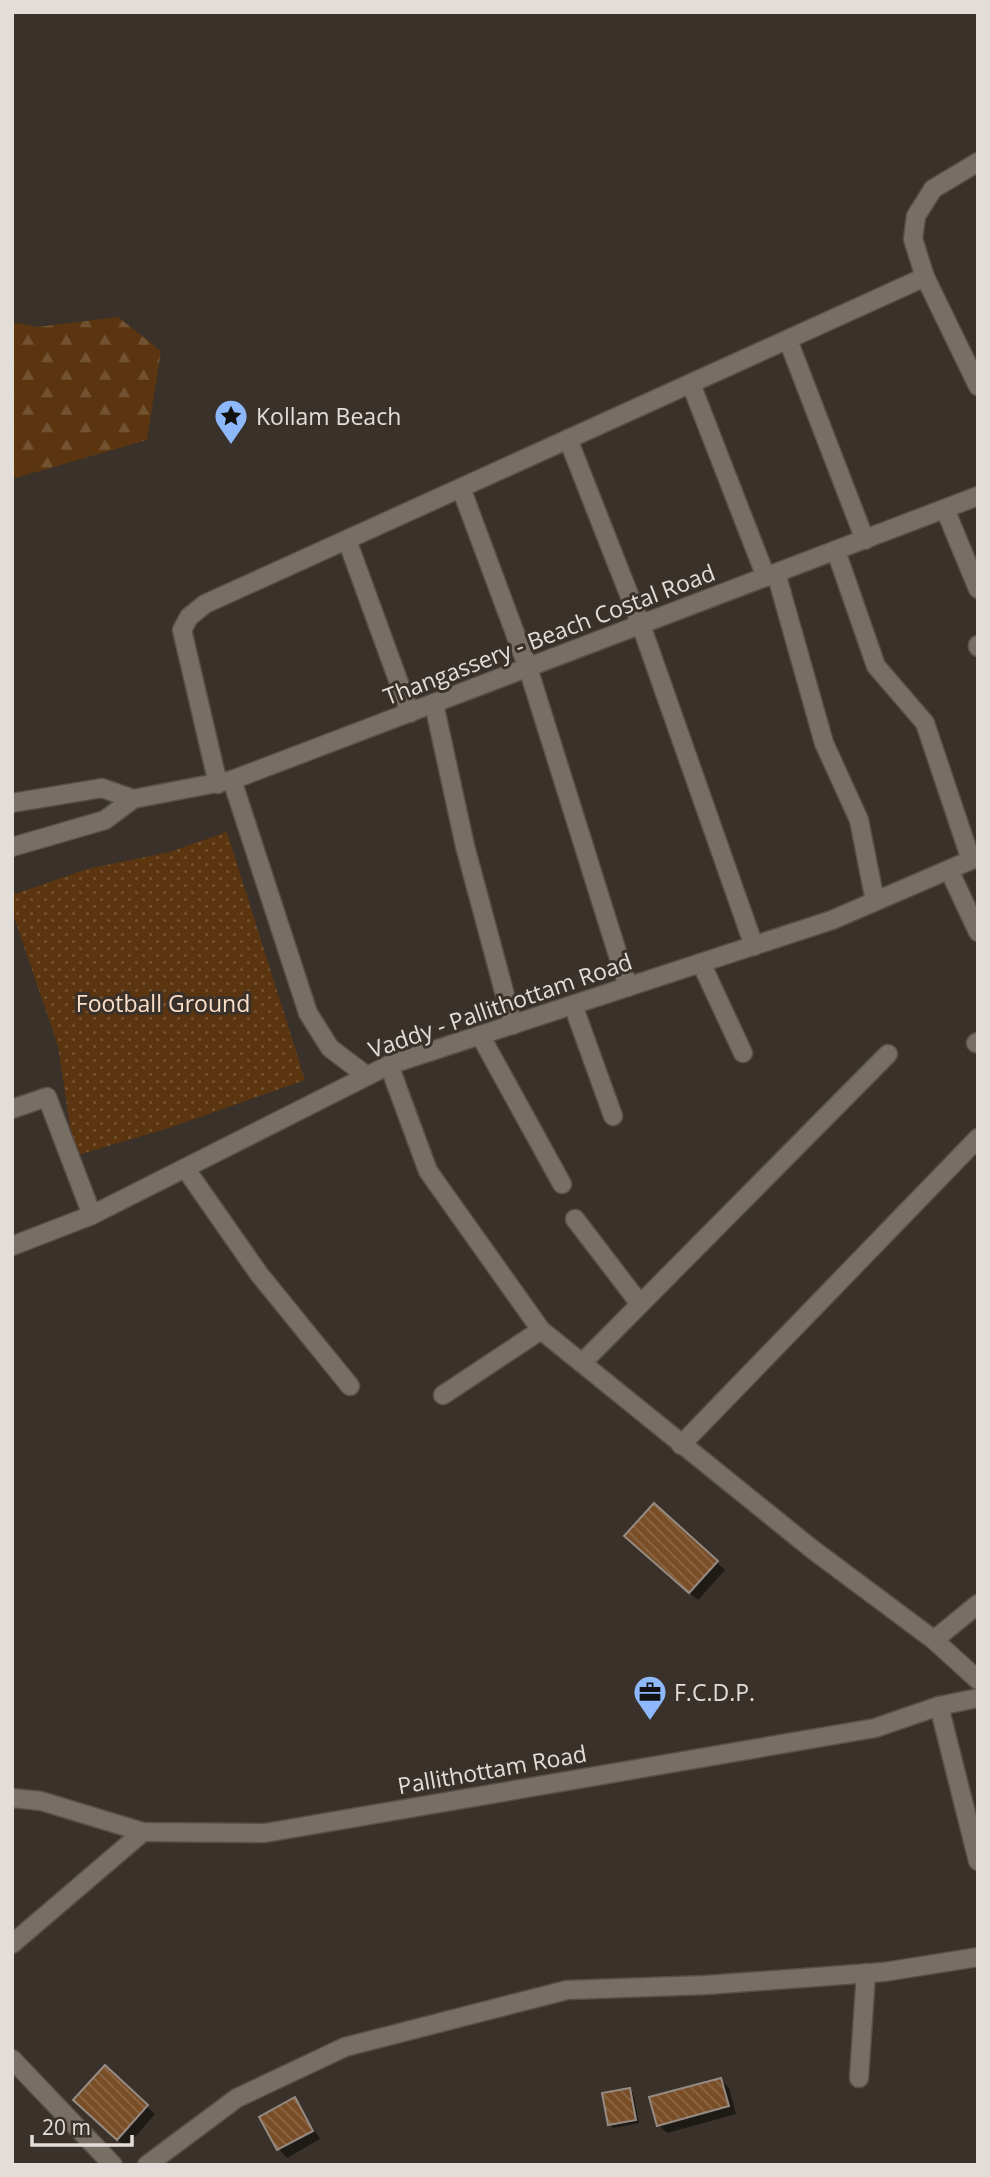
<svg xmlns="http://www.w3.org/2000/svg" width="990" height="2177" viewBox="0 0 990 2177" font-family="'Open Sans',sans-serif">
<defs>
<pattern id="forest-firs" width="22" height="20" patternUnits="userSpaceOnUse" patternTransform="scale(1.75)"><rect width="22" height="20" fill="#5b350f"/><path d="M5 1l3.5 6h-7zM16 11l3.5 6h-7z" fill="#725231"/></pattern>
<pattern id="park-dots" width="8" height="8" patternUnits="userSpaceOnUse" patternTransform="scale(1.75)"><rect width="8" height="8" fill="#5b350f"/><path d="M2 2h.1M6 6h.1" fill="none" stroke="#725231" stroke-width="1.8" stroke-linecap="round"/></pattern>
<pattern id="building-back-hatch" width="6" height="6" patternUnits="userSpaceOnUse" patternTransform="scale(1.75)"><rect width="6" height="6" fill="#794e27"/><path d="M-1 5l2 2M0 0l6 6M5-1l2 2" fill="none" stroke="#8c6746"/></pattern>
</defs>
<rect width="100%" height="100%" fill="#39312a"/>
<!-- forest -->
<path fill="url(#forest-firs)" d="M 118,317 L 161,351 L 147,440 L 12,479 L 12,322 L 38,327 Z"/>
<!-- park -->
<path fill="url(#park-dots)" d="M 227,832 L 305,1080 L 172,1127 L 78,1155 L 70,1126 L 58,1046 L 12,911 L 12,895 L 87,869 L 169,852 Z"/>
<!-- shadow -->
<g fill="#0007">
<path d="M 654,1506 L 725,1570 L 698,1600 L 635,1544 Z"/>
<path d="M 105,2067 L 155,2114 L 126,2147 L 83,2108 Z"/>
<path d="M 720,2079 L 729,2088 L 736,2114 L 667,2133 L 659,2125 Z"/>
<path d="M 629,2090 L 633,2093 L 639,2123 L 613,2128 L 610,2124 Z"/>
<path d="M 294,2099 L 320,2139 L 287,2158 L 279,2149 L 261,2118 Z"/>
</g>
<!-- building -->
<g fill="url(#building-back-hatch)" stroke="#958b83" stroke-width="2">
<path d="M 654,1503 L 718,1561 L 689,1593 L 624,1536 Z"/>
<path d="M 105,2065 L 148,2105 L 117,2140 L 73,2100 Z"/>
<path d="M 721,2078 L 729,2106 L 657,2126 L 649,2097 Z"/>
<path d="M 630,2088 L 636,2120 L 608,2125 L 602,2093 Z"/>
<path d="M 295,2097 L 313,2131 L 277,2150 L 259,2117 Z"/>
</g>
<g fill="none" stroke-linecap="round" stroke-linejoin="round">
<defs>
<g id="street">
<path d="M 978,162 L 933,189 L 916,216 L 913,239 L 925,277 L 978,386"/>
<path d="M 788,340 L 865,540"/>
<path d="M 691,384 L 766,577"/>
<path d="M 568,439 L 641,625 L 754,946"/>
<path d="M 461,488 L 528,668 L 628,987"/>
<path d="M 945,509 L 978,589"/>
<path d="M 347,540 L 410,713"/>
<path d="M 836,551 L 876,666 L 925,723 L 971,860"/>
<path d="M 776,573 L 824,743 L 859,820 L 875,901"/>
<path d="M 978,645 L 978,647"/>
<path d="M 434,704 L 465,846 L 513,1025"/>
<path d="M 232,780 L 308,1013 L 330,1048 L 367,1076"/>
<path d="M 218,784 L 182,630 L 189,617 L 205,604 L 925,277"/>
<path d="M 949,870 L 978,932"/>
<path d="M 701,963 L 743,1053"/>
<path d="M 573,1005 L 613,1116"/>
<path d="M 480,1035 L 562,1184"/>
<path d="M 976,1043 L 978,1042"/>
<path d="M 389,1065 L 428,1171 L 541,1330 L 812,1549 L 934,1640 L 978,1680"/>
<path d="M 12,1109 L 47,1097 L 92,1215"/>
<path d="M 185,1168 L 259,1274 L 350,1386"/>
<path d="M 575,1219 L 640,1304"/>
<path d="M 12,1246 L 92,1215 L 389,1065 L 832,920 L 978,857"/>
<path d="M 582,1363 L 888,1054"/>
<path d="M 443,1395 L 541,1330"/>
<path d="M 681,1445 L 978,1138"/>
<path d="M 934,1640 L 978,1604"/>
<path d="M 939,1706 L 978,1861"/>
<path d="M 12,1944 L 143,1832"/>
<path d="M 12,2059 L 113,2165"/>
<path d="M 859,2078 L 866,1973"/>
<path d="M 147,2165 L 237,2098 L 345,2047 L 567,1990 L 706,1985 L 884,1972 L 978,1957"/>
</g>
<g id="secondary">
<path d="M 12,803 L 102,788 L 133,799"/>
<path d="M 12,847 L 105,820 L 133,799 L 232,780 L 978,496"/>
<path d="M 12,1798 L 41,1801 L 143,1832 L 265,1833 L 875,1728 L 939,1706 L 978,1698"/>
</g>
</defs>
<!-- street casing -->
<use href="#street" stroke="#57504a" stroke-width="21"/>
<!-- secondary casing -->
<use href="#secondary" stroke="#57504a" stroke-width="21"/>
<!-- street -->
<use href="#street" stroke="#776e66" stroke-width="18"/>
<!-- secondary -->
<use href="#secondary" stroke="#776e66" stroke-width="18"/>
</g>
<!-- icons -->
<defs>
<symbol id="sight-pin" viewBox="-11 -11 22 30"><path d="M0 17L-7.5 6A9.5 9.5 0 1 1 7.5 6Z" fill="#8db9fc" stroke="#39312a"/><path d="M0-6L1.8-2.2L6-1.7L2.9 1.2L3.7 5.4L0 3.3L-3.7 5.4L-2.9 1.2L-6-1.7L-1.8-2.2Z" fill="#111"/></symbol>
<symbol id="office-pin" viewBox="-11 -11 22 30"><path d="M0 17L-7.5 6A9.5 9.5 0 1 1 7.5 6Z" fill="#8db9fc" stroke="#39312a"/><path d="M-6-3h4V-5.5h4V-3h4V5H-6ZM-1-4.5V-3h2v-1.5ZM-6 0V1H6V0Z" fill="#111"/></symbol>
</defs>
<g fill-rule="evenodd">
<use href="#sight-pin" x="212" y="397" width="38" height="52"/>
<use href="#office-pin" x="631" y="1673" width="38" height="52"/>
</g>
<g text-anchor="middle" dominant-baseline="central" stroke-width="6" stroke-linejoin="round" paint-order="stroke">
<!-- poi labels -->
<g font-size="23" fill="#e3ddd9" stroke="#39312a" text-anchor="start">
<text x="256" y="416">Kollam Beach</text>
<text x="674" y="1692">F.C.D.P.</text>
</g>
<!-- street labels -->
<g font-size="23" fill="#e3ddd9" stroke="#39312a">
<text transform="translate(549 634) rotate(-21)">Thangassery - Beach Costal Road</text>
<text transform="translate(500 1005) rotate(-19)">Vaddy - Pallithottam Road</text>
<text transform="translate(492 1769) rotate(-10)">Pallithottam Road</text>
</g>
<!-- park labels -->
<g font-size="23" fill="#fbdfc8" stroke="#39312a">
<text x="163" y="1003">Football Ground</text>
</g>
</g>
<!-- border -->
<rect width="990" height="2177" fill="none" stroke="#e3ddd9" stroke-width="28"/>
<!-- scale -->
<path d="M32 2135v10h100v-10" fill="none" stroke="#e3ddd9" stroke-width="3.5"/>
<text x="42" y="2135" font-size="21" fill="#e3ddd9" stroke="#39312a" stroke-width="5" paint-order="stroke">20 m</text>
</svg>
